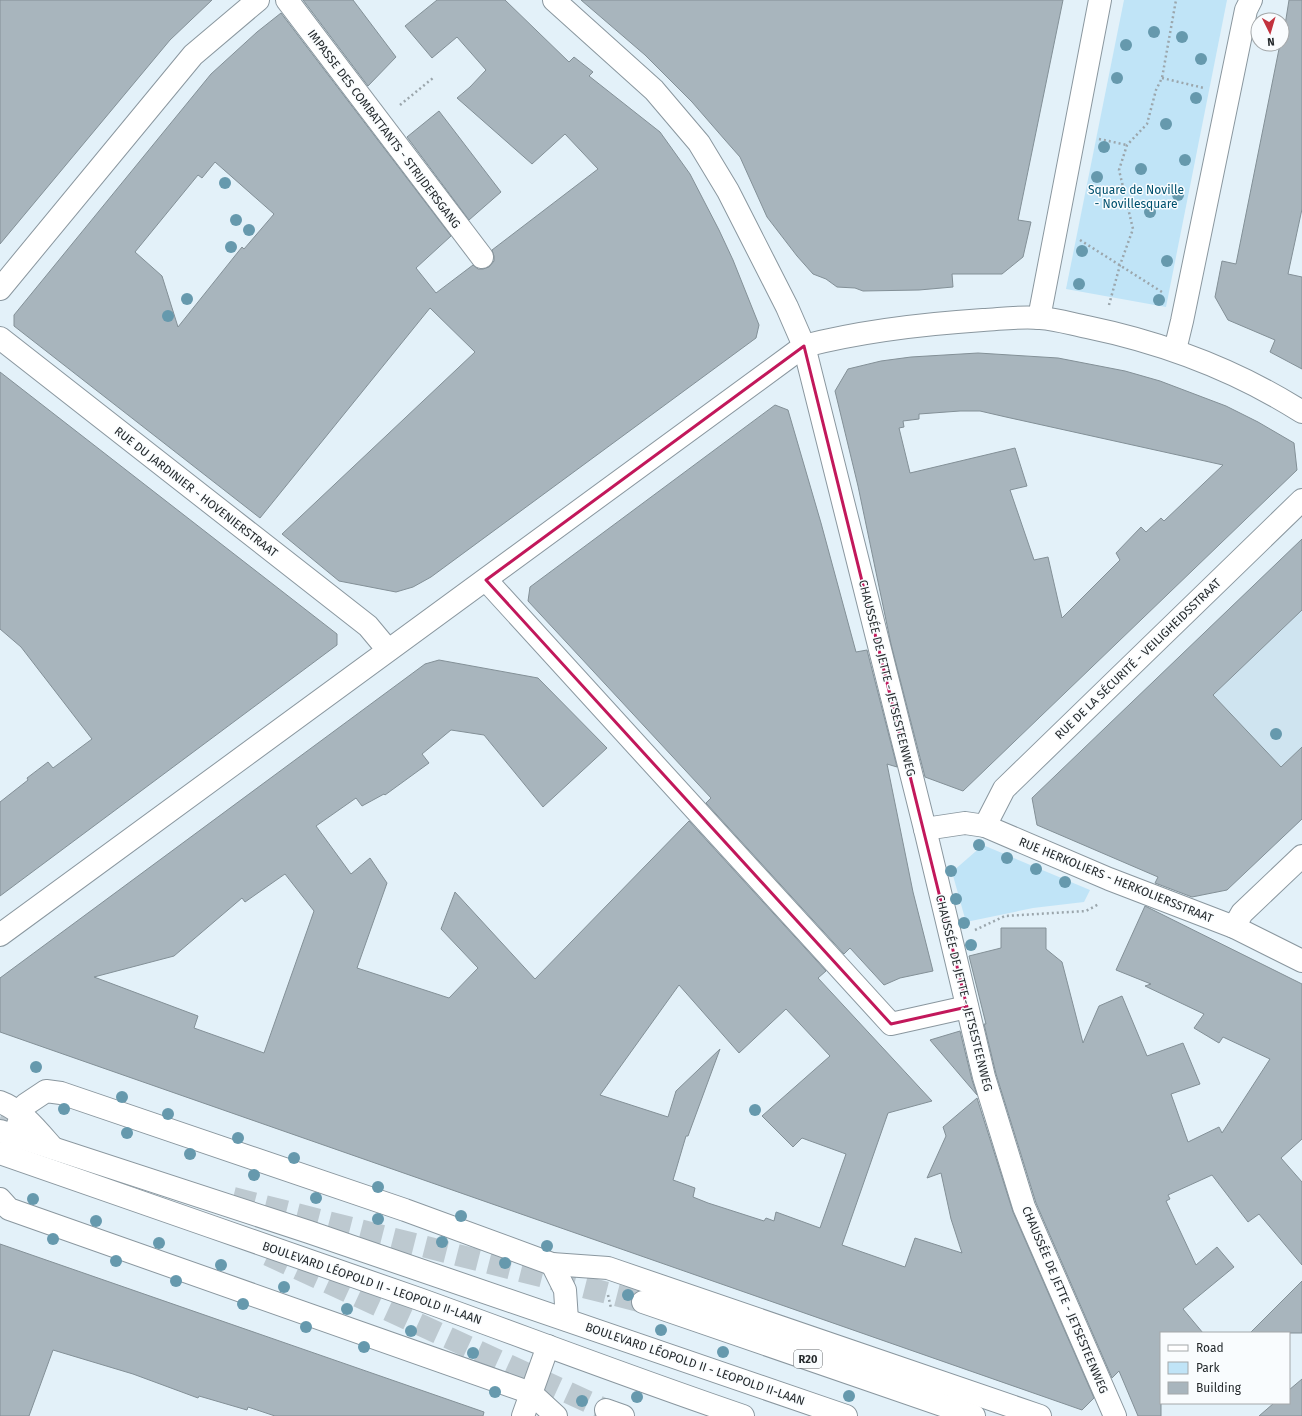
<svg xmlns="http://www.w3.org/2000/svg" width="1302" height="1416" viewBox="0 0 1302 1416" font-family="'Fira Sans',sans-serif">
<rect width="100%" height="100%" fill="#e3f1f9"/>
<!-- built -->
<path fill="#cfe4f0" d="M 1302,539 L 1302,819 L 1276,844 L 1248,816 L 1127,768 L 1096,736 Z"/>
<!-- green -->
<g fill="#c0e4f7">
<path d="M 1124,0 L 1227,0 L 1166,307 L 1066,289 Z"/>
<path d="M 983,845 L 1090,890 L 1084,902 L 1033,908 L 966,922 L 952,872 Z"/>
</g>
<!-- building -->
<g fill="#a8b5bd" stroke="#839097" fill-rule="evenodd">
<path d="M 0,0 L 212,0 L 170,40 L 0,244 Z"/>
<path d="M 303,0 L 353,0 L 396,57 L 368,86 Z"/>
<path d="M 437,0 L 505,0 L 569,62 L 574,57 L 593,72 L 589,76 L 660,132 L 690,174 L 719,230 L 733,260 L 759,325 L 756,338 L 431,577 L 413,587 L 396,592 L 339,581 L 282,534 L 475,352 L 430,308 L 260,518 L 14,326 L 14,315 L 211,74 L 257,32 L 281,13 L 451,236 L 416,268 L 436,293 L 473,265 L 478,269 L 483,269 L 489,267 L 494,261 L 494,256 L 492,250 L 598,169 L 565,134 L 532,164 L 457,98 L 470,87 L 486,70 L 457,37 L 432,58 L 405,26 ZM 215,162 L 274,214 L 244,249 L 242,247 L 178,327 L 162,276 L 135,252 L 198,175 L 202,178 Z"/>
<path d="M 581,0 L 1063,0 L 1018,220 L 1031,222 L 1023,257 L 1002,274 L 952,274 L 953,287 L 919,290 L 863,291 L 855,288 L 837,287 L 826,279 L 813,274 L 797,256 L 767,217 L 740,157 L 725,140 L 692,102 L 645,55 Z"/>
<path d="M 1289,0 L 1302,0 L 1302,209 L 1288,274 L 1302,277 L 1302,369 L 1270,352 L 1275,340 L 1228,320 L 1215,297 L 1222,261 L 1236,264 L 1280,44 L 1282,44 Z"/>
<path d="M 439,111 L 501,192 L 469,220 L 407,137 Z"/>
<path d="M 978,353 L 1058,358 L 1125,371 L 1160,381 L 1226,406 L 1258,422 L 1294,443 L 1297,470 L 963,791 L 925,777 L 891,644 L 858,486 L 835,391 L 848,369 L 881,361 L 911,357 ZM 960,411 L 980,411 L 1006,417 L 1223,465 L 1164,521 L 1161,518 L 1146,532 L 1141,527 L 1116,553 L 1120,560 L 1062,618 L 1048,557 L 1034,560 L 1010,490 L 1027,486 L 1015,448 L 910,473 L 899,428 L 904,427 L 903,421 L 919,419 L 919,414 Z"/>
<path d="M 0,372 L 337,634 L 337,645 L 0,896 L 0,802 L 28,780 L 27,778 L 48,762 L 53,768 L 92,739 L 21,647 L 0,629 Z"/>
<path d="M 775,405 L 788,410 L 821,523 L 856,652 L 867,650 L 897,767 L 887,764 L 913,892 L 933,971 L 900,978 L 884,985 L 850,948 L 844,954 L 706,803 L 711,798 L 528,601 L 530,587 Z"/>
<path d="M 1302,539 L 1302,610 L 1213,695 L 1281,767 L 1302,747 L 1302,819 L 1227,890 L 1192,897 L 1155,883 L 1158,877 L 1037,825 L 1032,798 Z"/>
<path d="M 439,660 L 538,678 L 607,748 L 543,807 L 484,735 L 451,730 L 422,754 L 429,763 L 385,795 L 384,794 L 362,806 L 356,798 L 316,826 L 351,874 L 370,858 L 387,883 L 357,968 L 449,998 L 478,968 L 441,929 L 455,892 L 535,979 L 689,821 L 826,971 L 818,978 L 932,1101 L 888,1113 L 842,1245 L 905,1267 L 915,1238 L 962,1253 L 951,1219 L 941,1173 L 927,1178 L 946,1136 L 943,1127 L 977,1098 L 1013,1212 L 1094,1398 L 1082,1410 L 0,1032 L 0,978 L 425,664 ZM 285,874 L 314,911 L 264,1053 L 194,1028 L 198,1016 L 94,977 L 174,956 L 242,898 L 245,902 ZM 679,985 L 739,1053 L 786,1009 L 830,1056 L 762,1116 L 793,1147 L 802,1138 L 846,1154 L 820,1228 L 776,1212 L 774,1221 L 766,1218 L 764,1221 L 708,1203 L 693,1197 L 695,1188 L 673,1180 L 686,1136 L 688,1136 L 720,1049 L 676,1091 L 668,1117 L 600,1095 Z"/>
<path d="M 1145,906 L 1302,984 L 1302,1139 L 1281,1158 L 1302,1182 L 1302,1265 L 1259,1214 L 1248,1222 L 1212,1175 L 1168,1195 L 1170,1199 L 1166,1201 L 1196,1265 L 1217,1247 L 1234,1267 L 1183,1309 L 1203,1333 L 1161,1333 L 1161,1416 L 1138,1416 L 1119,1371 L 1112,1378 L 1036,1203 L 996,1074 L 984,1024 L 986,1024 L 969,956 L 1001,948 L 1001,928 L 1046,928 L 1046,949 L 1062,962 L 1083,1043 L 1099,1006 L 1122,996 L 1147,1056 L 1183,1043 L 1200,1084 L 1171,1094 L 1188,1142 L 1219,1127 L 1222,1133 L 1270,1059 L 1223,1037 L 1219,1043 L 1194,1028 L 1204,1014 L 1145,986 L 1151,984 L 1116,970 Z"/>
<path d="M 960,1031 L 972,1080 L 977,1095 L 930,1040 Z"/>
<path d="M 0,1244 L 484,1412 L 483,1416 L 275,1416 L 248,1407 L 247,1410 L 199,1396 L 198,1398 L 133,1374 L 53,1350 L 29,1416 L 0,1416 Z"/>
<path d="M 1302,1281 L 1302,1333 L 1250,1333 Z"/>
<path d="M 1302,1379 L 1302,1416 L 1259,1416 L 1274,1403 L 1289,1403 L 1289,1390 Z"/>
</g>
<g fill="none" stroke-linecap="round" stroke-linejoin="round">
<!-- trunk-tunnel -->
<g stroke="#bdc9d0" stroke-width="22" stroke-dasharray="22 11" stroke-linecap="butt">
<path d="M 0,1118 L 37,1131"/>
<path d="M 233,1198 L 643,1302"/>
<path d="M 268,1255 L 606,1410"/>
</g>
<defs>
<g id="minor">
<path d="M 287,0 L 482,257"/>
<path d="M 554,0 L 654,90 L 699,143 L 728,191 L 787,307 L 804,346 L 925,829 L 984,1077 L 1024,1207 L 1115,1416"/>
<path d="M 0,289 L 193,55 L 258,0"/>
<path d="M 1039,318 L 1100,0"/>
<path d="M 0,338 L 368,626 L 388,650"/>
<path d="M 1175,350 L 1182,321 L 1246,10 L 1251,0"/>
<path d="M 486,580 L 891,1024 L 967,1007"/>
<path d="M 985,826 L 1004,789 L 1302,500"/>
<path d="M 925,829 L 965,823 L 985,826 L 1109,879 L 1234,927 L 1302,961"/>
<path d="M 1234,927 L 1242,913 L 1302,856"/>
<path d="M 0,935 L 804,346 C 862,331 922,324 983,320 C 1001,319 1022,316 1040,318 C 1056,319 1072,324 1087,327 C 1164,343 1236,370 1302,412"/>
<path d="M 15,1133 L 25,1105 L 46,1091 L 61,1093 L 405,1210 L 552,1264 L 608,1268 L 1040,1416"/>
<path d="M 0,1199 L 9,1209 L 531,1393 L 556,1416"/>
<path d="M 552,1264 L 565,1290 L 567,1320"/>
<path d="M 523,1416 L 548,1346"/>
</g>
<g id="primary">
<path d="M 0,1102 C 22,1110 38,1131 53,1148"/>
<path d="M 0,1131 L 309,1232 L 846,1416"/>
<path d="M 0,1153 C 140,1202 279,1250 419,1299 C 527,1338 634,1379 743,1416"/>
</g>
<g id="trunk">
<path d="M 643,1302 L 974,1416"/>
<path d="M 606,1410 L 623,1416"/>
</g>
</defs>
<!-- minor casing -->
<use href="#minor" stroke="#8a979f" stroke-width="24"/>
<!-- primary casing -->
<use href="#primary" stroke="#8a979f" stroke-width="24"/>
<!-- trunk casing -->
<use href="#trunk" stroke="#8a979f" stroke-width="24"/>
<!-- path -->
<g stroke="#9ba6ac" stroke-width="2.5" stroke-dasharray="2 3" stroke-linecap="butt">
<path d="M 1162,78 L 1204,88"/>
<path d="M 400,105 L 433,78"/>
<path d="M 1099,139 L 1127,145"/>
<path d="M 1080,240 L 1162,292"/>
<path d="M 1109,305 L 1120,265 L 1133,229 L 1119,170 L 1127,145 L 1147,124 L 1156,90 L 1162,78 L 1176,0"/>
<path d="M 975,930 L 1005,916 L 1086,911 L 1099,904"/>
<path d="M 608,1295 L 611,1308"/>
</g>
<!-- minor -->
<use href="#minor" stroke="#fff" stroke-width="22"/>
<!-- primary -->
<use href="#primary" stroke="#fff" stroke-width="22"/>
<!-- trunk -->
<use href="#trunk" stroke="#fff" stroke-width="22"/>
</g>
<!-- trees -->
<g fill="#6699ad">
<circle cx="1154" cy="32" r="6"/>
<circle cx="1182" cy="37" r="6"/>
<circle cx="1126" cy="45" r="6"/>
<circle cx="1201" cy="59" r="6"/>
<circle cx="1117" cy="78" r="6"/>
<circle cx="1196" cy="98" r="6"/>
<circle cx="1166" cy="124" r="6"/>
<circle cx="1104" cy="147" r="6"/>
<circle cx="1185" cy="160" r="6"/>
<circle cx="1141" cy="169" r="6"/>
<circle cx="1097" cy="177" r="6"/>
<circle cx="225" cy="183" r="6"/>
<circle cx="1178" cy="195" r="6"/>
<circle cx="1150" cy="212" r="6"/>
<circle cx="236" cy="220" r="6"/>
<circle cx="249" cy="230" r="6"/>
<circle cx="231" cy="247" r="6"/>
<circle cx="1082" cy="251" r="6"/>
<circle cx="1167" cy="261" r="6"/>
<circle cx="1079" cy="284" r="6"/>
<circle cx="187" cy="299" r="6"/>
<circle cx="1159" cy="300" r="6"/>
<circle cx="168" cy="316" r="6"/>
<circle cx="1276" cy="734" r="6"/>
<circle cx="979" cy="845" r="6"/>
<circle cx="1007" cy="858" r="6"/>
<circle cx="1036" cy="869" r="6"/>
<circle cx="951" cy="871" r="6"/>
<circle cx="1065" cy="882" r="6"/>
<circle cx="956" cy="899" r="6"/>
<circle cx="964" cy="923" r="6"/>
<circle cx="971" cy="945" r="6"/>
<circle cx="36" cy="1067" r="6"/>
<circle cx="122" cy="1097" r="6"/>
<circle cx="64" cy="1109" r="6"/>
<circle cx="755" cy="1110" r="6"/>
<circle cx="168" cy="1114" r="6"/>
<circle cx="127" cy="1133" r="6"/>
<circle cx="238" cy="1138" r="6"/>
<circle cx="190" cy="1154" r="6"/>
<circle cx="294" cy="1158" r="6"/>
<circle cx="254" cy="1175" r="6"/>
<circle cx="378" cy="1187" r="6"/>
<circle cx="316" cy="1198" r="6"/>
<circle cx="33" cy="1199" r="6"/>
<circle cx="461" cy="1216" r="6"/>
<circle cx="378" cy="1219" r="6"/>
<circle cx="96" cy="1221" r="6"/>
<circle cx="53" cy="1239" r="6"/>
<circle cx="442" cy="1242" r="6"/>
<circle cx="159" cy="1243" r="6"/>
<circle cx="547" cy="1246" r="6"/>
<circle cx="116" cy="1261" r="6"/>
<circle cx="505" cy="1263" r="6"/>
<circle cx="221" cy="1265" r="6"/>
<circle cx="176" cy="1281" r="6"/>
<circle cx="284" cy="1287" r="6"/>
<circle cx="628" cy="1295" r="6"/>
<circle cx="243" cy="1304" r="6"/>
<circle cx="347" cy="1309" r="6"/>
<circle cx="306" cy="1327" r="6"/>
<circle cx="661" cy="1330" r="6"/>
<circle cx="411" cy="1331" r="6"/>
<circle cx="364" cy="1347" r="6"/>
<circle cx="723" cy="1352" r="6"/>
<circle cx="473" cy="1353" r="6"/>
<circle cx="495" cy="1392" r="6"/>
<circle cx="849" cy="1396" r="6"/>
<circle cx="637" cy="1397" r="6"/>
<circle cx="582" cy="1401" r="6"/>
</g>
<!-- marked area -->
<path fill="none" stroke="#c2185b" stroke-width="3" stroke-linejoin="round" d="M 804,346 L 967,1007 L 891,1024 L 486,580 Z"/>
<g text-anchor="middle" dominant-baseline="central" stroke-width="3" stroke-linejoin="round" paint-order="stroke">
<!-- shield labels -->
<rect fill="#f9fcfe" stroke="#65696c" stroke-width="1" x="794" y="1350" width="28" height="18" rx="3"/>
<g font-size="11" font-weight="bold" fill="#252a2d">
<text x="808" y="1359">R20</text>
</g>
<!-- street labels -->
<g font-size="12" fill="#252a2d" stroke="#f9fcfe">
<text transform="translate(384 129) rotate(53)">IMPASSE DES COMBATTANTS - STRIJDERSGANG</text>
<text transform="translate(196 492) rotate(38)">RUE DU JARDINIER - HOVENIERSTRAAT</text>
<text transform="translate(1138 659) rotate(-44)">RUE DE LA SÉCURITÉ - VEILIGHEIDSSTRAAT</text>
<text transform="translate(887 678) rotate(76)">CHAUSSÉE DE JETTE - JETSESTEENWEG</text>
<text transform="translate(1116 880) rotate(22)">RUE HERKOLIERS - HERKOLIERSSTRAAT</text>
<text transform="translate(964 993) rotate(76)">CHAUSSÉE DE JETTE - JETSESTEENWEG</text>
<text transform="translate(372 1283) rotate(19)">BOULEVARD LÉOPOLD II - LEOPOLD II-LAAN</text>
<text transform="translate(1065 1300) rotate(67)">CHAUSSÉE DE JETTE - JETSESTEENWEG</text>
<text transform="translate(695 1364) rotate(19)">BOULEVARD LÉOPOLD II - LEOPOLD II-LAAN</text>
</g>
<!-- park labels -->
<g font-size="12" fill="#00516f" stroke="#f9fcfe">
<text x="1136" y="190">Square de Noville<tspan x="1136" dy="14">- Novillesquare</tspan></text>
</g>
</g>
<!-- legend -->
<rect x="1160" y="1332" width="130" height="72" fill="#f9fcfe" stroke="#a4a8aa"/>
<rect x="1168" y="1345" width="20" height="6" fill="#ffffff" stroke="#a4a8aa"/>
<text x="1196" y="1352" font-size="12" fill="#252a2d">Road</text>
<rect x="1168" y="1362" width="20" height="12" fill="#c0e4f7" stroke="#a4a8aa"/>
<text x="1196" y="1372" font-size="12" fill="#252a2d">Park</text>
<rect x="1168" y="1382" width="20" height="12" fill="#a8b5bd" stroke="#a4a8aa"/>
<text x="1196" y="1392" font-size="12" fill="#252a2d">Building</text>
<!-- north arrow -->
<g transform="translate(1270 32) rotate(175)"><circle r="19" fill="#f9fcfe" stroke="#a4a8aa"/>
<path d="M0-3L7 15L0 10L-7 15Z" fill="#c2323e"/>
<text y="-6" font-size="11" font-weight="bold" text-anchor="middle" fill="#252a2d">N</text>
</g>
</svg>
